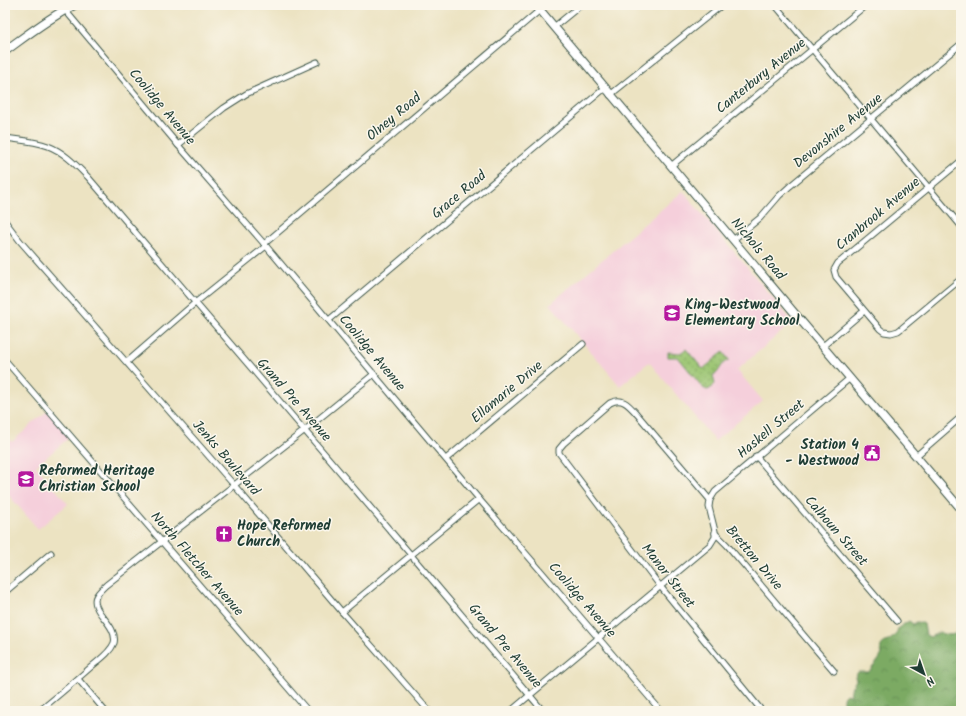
<svg xmlns="http://www.w3.org/2000/svg" width="966" height="716" viewBox="0 0 966 716" font-family="Kalam,sans-serif">
<defs>
<pattern id="forest-crowns" width="20" height="18" patternUnits="userSpaceOnUse"><rect width="20" height="18" fill="#7caa64"/><path d="M2 6a3 3 0 1 1 6 0M12 15a3 3 0 1 1 6 0" fill="none" stroke="#658c53"/></pattern>
<pattern id="park-dots" width="8" height="8" patternUnits="userSpaceOnUse"><rect width="8" height="8" fill="#9bc572"/><path d="M2 2h.1M6 6h.1" fill="none" stroke="#7ea15e" stroke-width="1.8" stroke-linecap="round"/></pattern>
</defs>
<rect width="100%" height="100%" fill="#fbf7ec"/>
<filter id="ink" filterUnits="userSpaceOnUse"><feTurbulence type="fractalNoise" baseFrequency=".025" numOctaves="2"/><feDisplacementMap in="SourceGraphic" scale="8" xChannelSelector="R" yChannelSelector="G"/><feConvolveMatrix kernelMatrix="1 2 1 2 8 2 1 2 1" color-interpolation-filters="sRGB"/></filter>
<filter id="wash" filterUnits="userSpaceOnUse"><feTurbulence type="fractalNoise" baseFrequency=".012" numOctaves="4" result="noise"/><feDisplacementMap in="SourceGraphic" scale="16" xChannelSelector="R" yChannelSelector="G"/><feGaussianBlur stdDeviation="0.9" result="paint"/><feColorMatrix in="noise" values="0 0 0 0 0 0 0 0 0 0 0 0 0 0 0 0 0 1.4 0 .05"/><feComposite in="paint" operator="in"/></filter>
<g filter="url(#wash)">
<rect width="100%" height="100%" fill="#ece3c2"/>
<!-- built -->
<g fill="#f5cfdb">
<path d="M 683,191 L 793,322 L 737,370 L 763,401 L 715,441 L 649,362 L 620,386 L 550,304 Z"/>
<path d="M 48,410 L 71,436 L 36,466 L 68,504 L 38,529 L 5,491 L 5,434 L 12,442 Z"/>
</g>
<!-- forest -->
<path fill="url(#forest-crowns)" stroke="#4e744c" d="M 909,621 L 913,624 C 917,622 919,621 924,624 L 926,635 L 930,637 L 940,632 C 949,637 951,634 961,633 L 961,711 L 847,711 L 847,707 L 843,704 L 843,697 L 846,694 L 851,696 C 850,688 852,687 856,680 L 855,677 L 858,672 L 869,672 C 874,665 879,661 882,654 C 879,646 881,644 888,641 C 893,638 897,634 898,628 Z"/>
<!-- park -->
<path fill="url(#park-dots)" stroke="#5d8153" d="M 686,349 L 703,369 L 723,352 L 729,360 L 723,364 L 717,373 L 713,375 L 715,384 L 710,389 L 707,390 L 703,388 L 678,357 L 668,357 L 668,352 L 680,353 Z"/>
</g>
<g filter="url(#ink)">
<g fill="none" stroke-linecap="round" stroke-linejoin="round">
<defs>
<g id="street">
<path d="M 775,5 L 961,226"/>
<path d="M 65,10 L 178,145 L 266,246 L 479,499 L 661,711"/>
<path d="M 554,27 L 581,5"/>
<path d="M 610,95 L 722,5"/>
<path d="M 5,138 C 19,140 35,141 48,146 C 64,152 76,165 88,177 L 411,555 L 543,711"/>
<path d="M 178,145 L 224,108 L 246,94 L 317,62"/>
<path d="M 961,161 L 842,260 L 838,263 L 834,270 L 836,277 L 880,329 L 884,332 L 891,333 L 898,331 L 902,328 L 961,279"/>
<path d="M 671,166 L 866,5"/>
<path d="M 5,221 L 20,241 L 234,485 L 342,612 L 429,711"/>
<path d="M 733,240 L 760,218 L 779,196 L 790,186 L 961,44"/>
<path d="M 264,244 L 540,10"/>
<path d="M 329,320 L 605,88"/>
<path d="M 823,346 L 864,311"/>
<path d="M 5,360 L 308,711"/>
<path d="M 127,362 L 195,303 L 266,246"/>
<path d="M 756,456 L 897,621"/>
<path d="M 916,456 L 961,417"/>
<path d="M 446,459 L 583,344"/>
<path d="M 710,500 L 715,492 L 850,378"/>
<path d="M 715,533 L 727,545 L 834,671"/>
<path d="M 5,592 L 51,553"/>
<path d="M 342,612 L 479,499"/>
<path d="M 78,679 L 105,711"/>
<path d="M 39,711 C 57,697 74,682 91,667 C 99,660 110,653 114,643 C 117,632 106,621 100,613 C 91,600 95,595 106,585 L 305,430 L 374,374"/>
<path d="M 511,711 L 530,695 L 710,545 L 715,537 L 715,531 L 709,507 L 710,500 L 636,413 C 628,404 622,397 610,403 L 564,443 L 559,449 L 559,453 L 660,586 L 762,711"/>
</g>
<path id="secondary" d="M 536,5 L 797,316 L 961,509"/>
<path id="primary" d="M 5,51 C 27,35 50,17 74,5"/>
</defs>
<!-- street casing -->
<use href="#street" stroke="#3e5649" stroke-width="7"/>
<!-- secondary casing -->
<use href="#secondary" stroke="#3e5649" stroke-width="9"/>
<!-- primary casing -->
<use href="#primary" stroke="#3e5649" stroke-width="10"/>
<!-- street -->
<use href="#street" stroke="#fff" stroke-width="5"/>
<!-- secondary -->
<use href="#secondary" stroke="#fff" stroke-width="7"/>
<!-- primary -->
<use href="#primary" stroke="#fff" stroke-width="8"/>
</g>
</g>
<!-- icons -->
<defs>
<symbol id="school-square" viewBox="-11 -11 22 22"><rect x="-9" y="-9" width="18" height="18" rx="4" fill="#b5179e" stroke="#fbf7ec"/><path d="M0-5L7-2L0 1L-7-2ZM-4 1L0 2.5L4 1V4Q0 6-4 4Z" fill="#fff"/></symbol>
<symbol id="civic-square" viewBox="-11 -11 22 22"><rect x="-9" y="-9" width="18" height="18" rx="4" fill="#b5179e" stroke="#fbf7ec"/><path d="M-.6-6.5H3V-4.5H.6V-3L4-1V1h2V6H-6V1h2V-1L-.6-3ZM-1.2 2.5V6h2.4V2.5Z" fill="#fff"/></symbol>
<symbol id="church-square" viewBox="-11 -11 22 22"><rect x="-9" y="-9" width="18" height="18" rx="4" fill="#b5179e" stroke="#fbf7ec"/><path d="M-1.2-6h2.4v3.5h3.3v2.4h-3.3V6h-2.4V-.1h-3.3v-2.4h3.3Z" fill="#fff"/></symbol>
</defs>
<g fill-rule="evenodd">
<use href="#school-square" x="662" y="303" width="20" height="20"/>
<use href="#civic-square" x="862" y="443" width="20" height="20"/>
<use href="#school-square" x="16" y="469" width="20" height="20"/>
<use href="#church-square" x="214" y="524" width="20" height="20"/>
</g>
<g text-anchor="middle" dominant-baseline="central" stroke-width="3" stroke-linejoin="round" paint-order="stroke">
<!-- street labels -->
<g font-size="14" fill="#1f3d34" stroke="#fbf7ec">
<text transform="translate(761 76) rotate(-39)">Canterbury Avenue</text>
<text transform="translate(162 107) rotate(50)">Coolidge Avenue</text>
<text transform="translate(394 117) rotate(-40)">Olney Road</text>
<text transform="translate(838 131) rotate(-39)">Devonshire Avenue</text>
<text transform="translate(459 195) rotate(-40)">Grace Road</text>
<text transform="translate(878 214) rotate(-40)">Cranbrook Avenue</text>
<text transform="translate(758 249) rotate(50)">Nichols Road</text>
<text transform="translate(372 353) rotate(50)">Coolidge Avenue</text>
<text transform="translate(507 392) rotate(-40)">Ellamarie Drive</text>
<text transform="translate(294 400) rotate(49)">Grand Pre Avenue</text>
<text transform="translate(771 429) rotate(-40)">Haskell Street</text>
<text transform="translate(226 458) rotate(49)">Jenks Boulevard</text>
<text transform="translate(836 531) rotate(49)">Calhoun Street</text>
<text transform="translate(754 558) rotate(50)">Bretton Drive</text>
<text transform="translate(197 564) rotate(49)">North Fletcher Avenue</text>
<text transform="translate(668 576) rotate(52)">Manor Street</text>
<text transform="translate(582 600) rotate(49)">Coolidge Avenue</text>
<text transform="translate(505 646) rotate(50)">Grand Pre Avenue</text>
</g>
<!-- poi labels -->
<g font-size="14" font-weight="bold" fill="#1f3d34" stroke="#fbf7ec" text-anchor="start">
<text x="685" y="305">King-Westwood<tspan x="685" dy="16">Elementary School</tspan></text>
<text x="859" y="445" text-anchor="end">Station 4<tspan x="859" dy="16">- Westwood</tspan></text>
<text x="39" y="471">Reformed Heritage<tspan x="39" dy="16">Christian School</tspan></text>
<text x="237" y="526">Hope Reformed<tspan x="237" dy="16">Church</tspan></text>
</g>
</g>
<!-- margin -->
<rect width="966" height="716" fill="none" stroke="#fbf7ec" stroke-width="20"/>
<!-- north arrow -->
<g transform="translate(924 674) rotate(140)" stroke="#fbf7ec" stroke-width="3" paint-order="stroke">
<path d="M0-3L7 15L0 10L-7 15Z" fill="#1f3d34"/>
<text y="-6" font-size="11" font-weight="bold" text-anchor="middle" fill="#1f3d34">N</text>
</g>
</svg>
